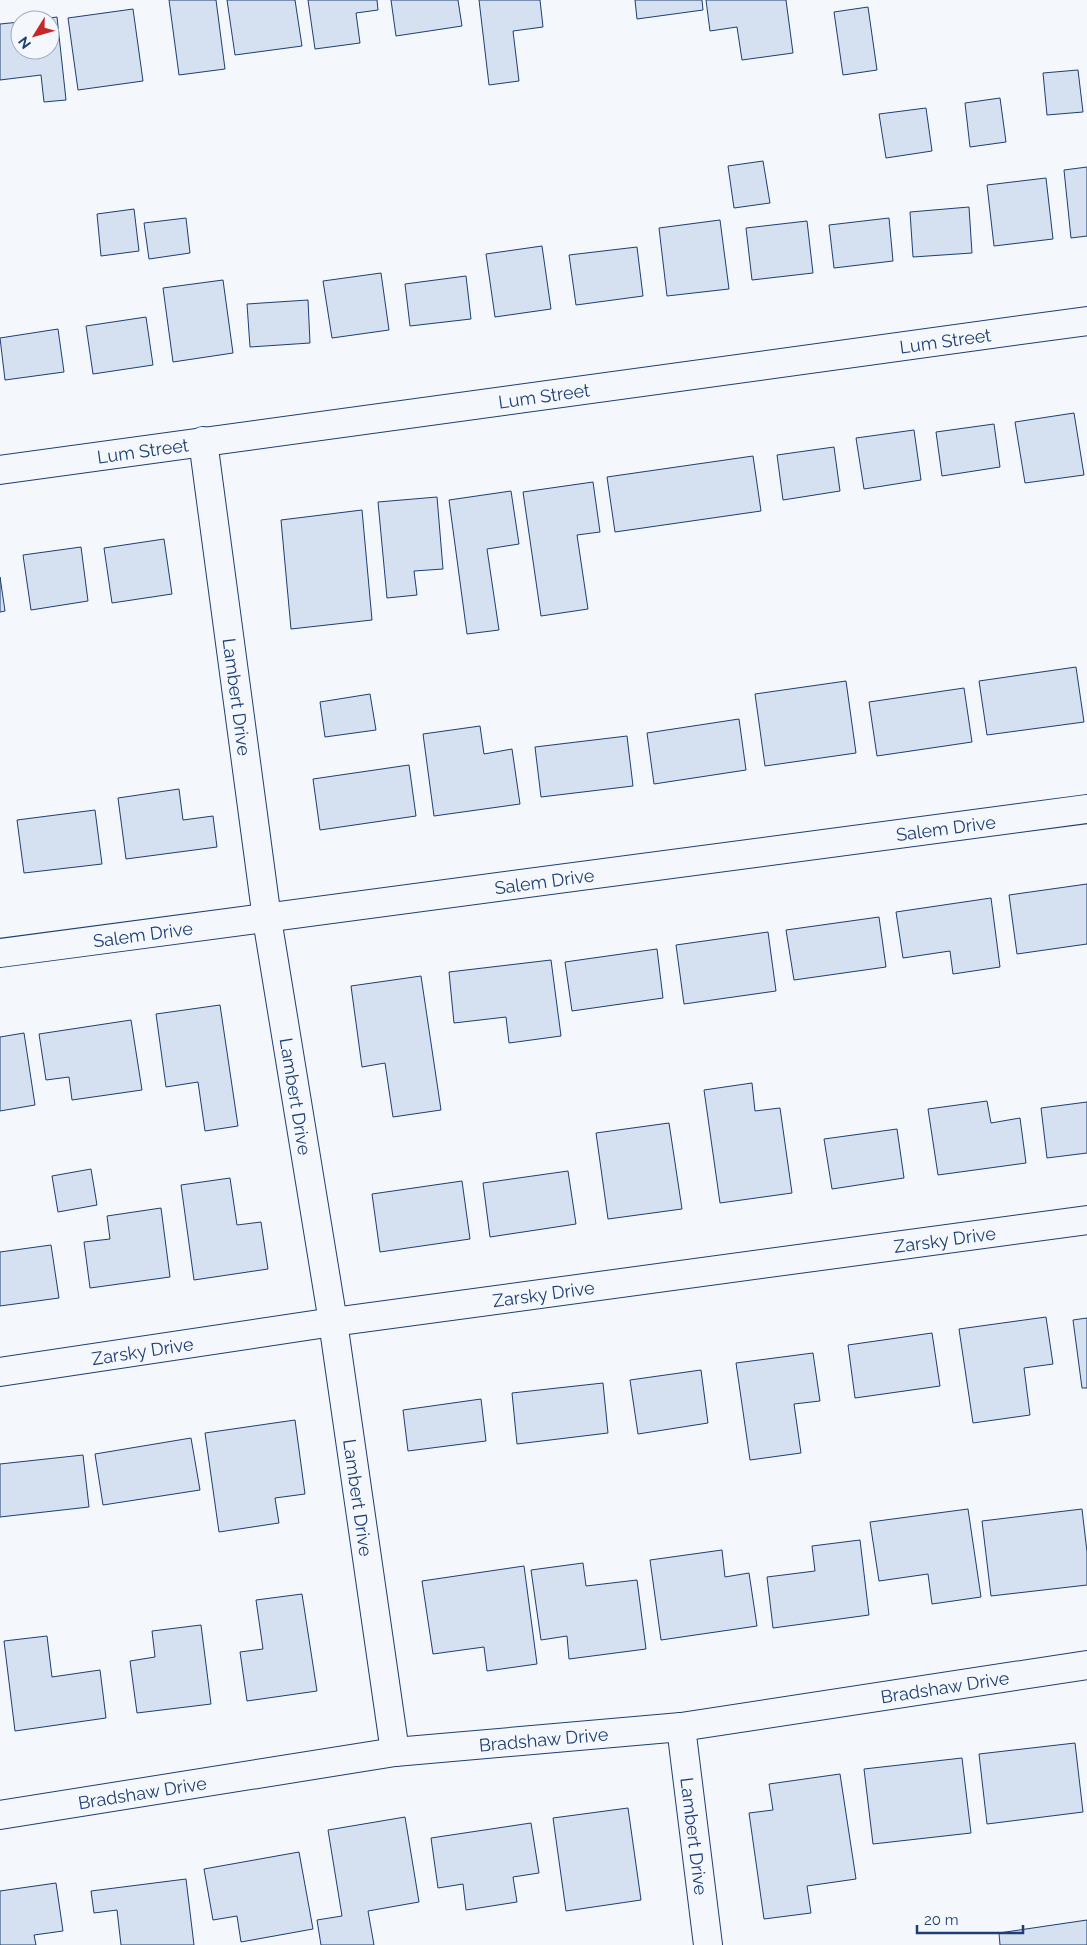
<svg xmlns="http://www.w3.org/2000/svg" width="1087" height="1945" viewBox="0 0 1087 1945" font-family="Raleway,sans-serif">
<rect width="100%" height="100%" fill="#f4f7fb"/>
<!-- building -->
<g fill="#d5e0f0" stroke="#1d3f73">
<path d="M 169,0 L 216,0 L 225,69 L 179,75 Z"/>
<path d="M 227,0 L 295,0 L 302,46 L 235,55 Z"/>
<path d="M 308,0 L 377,0 L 378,10 L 356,13 L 360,43 L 315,49 Z"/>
<path d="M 391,0 L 458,0 L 462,26 L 396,36 Z"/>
<path d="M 479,0 L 540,0 L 543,27 L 513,31 L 519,81 L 489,85 Z"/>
<path d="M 635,0 L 702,0 L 703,10 L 637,19 Z"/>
<path d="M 706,0 L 786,0 L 793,53 L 742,60 L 737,27 L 710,31 Z"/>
<path d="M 868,7 L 877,70 L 843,75 L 834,12 Z"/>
<path d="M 133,9 L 143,81 L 78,90 L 68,18 Z"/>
<path d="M 57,17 L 66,100 L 44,102 L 41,75 L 0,80 L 0,24 L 20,22 L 20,50 L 50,50 L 50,20 L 35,20 Z"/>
<path d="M 1078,70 L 1083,112 L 1047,115 L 1043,73 Z"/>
<path d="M 1000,98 L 1006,142 L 970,147 L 965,103 Z"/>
<path d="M 926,108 L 932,151 L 886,158 L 879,114 Z"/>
<path d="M 763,161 L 770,203 L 734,208 L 728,166 Z"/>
<path d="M 1087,167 L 1087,236 L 1071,238 L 1064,170 Z"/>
<path d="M 1046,178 L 1053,239 L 994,246 L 987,185 Z"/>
<path d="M 969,207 L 972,253 L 913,257 L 910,212 Z"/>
<path d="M 134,209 L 139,251 L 101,256 L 97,214 Z"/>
<path d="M 186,218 L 190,253 L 149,259 L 144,223 Z"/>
<path d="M 889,218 L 893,261 L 834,268 L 829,225 Z"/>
<path d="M 720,220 L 729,289 L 667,296 L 659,228 Z"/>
<path d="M 807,221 L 813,273 L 752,280 L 746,228 Z"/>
<path d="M 542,246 L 551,309 L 495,317 L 486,254 Z"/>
<path d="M 637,247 L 643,296 L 576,305 L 569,255 Z"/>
<path d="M 381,273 L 389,330 L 332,338 L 323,281 Z"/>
<path d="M 466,276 L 471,319 L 410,326 L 405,284 Z"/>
<path d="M 223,280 L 233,353 L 173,362 L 163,288 Z"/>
<path d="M 308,300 L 310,343 L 250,347 L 247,304 Z"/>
<path d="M 146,317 L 153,365 L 93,374 L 86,326 Z"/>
<path d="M 58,329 L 64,372 L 5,380 L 0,338 Z"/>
<path d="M 1074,413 L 1084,475 L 1025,483 L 1015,422 Z"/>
<path d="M 994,424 L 1000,467 L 942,476 L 936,432 Z"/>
<path d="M 914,430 L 921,480 L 864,489 L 856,438 Z"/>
<path d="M 834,447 L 840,491 L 783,500 L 777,455 Z"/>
<path d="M 753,456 L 761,511 L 615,532 L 607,477 Z"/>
<path d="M 593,482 L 600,532 L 577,535 L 588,609 L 541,616 L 523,492 Z"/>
<path d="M 511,491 L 519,544 L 487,549 L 499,630 L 467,634 L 449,500 Z"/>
<path d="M 437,497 L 443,569 L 414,571 L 417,595 L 387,598 L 378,502 Z"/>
<path d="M 362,510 L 372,620 L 291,629 L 281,520 Z"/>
<path d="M 164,539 L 172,594 L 112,603 L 104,548 Z"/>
<path d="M 81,547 L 88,601 L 31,610 L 23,555 Z"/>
<path d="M 0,577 L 5,611 L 0,612 Z"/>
<path d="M 1076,667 L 1084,722 L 987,735 L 979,681 Z"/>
<path d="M 846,681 L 856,753 L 765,766 L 755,694 Z"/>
<path d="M 964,688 L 972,742 L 877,756 L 869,702 Z"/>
<path d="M 370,694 L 376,730 L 325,737 L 320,702 Z"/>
<path d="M 739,719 L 746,770 L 654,784 L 647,733 Z"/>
<path d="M 480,726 L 484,754 L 512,749 L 520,804 L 434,816 L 423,734 Z"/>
<path d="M 627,736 L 633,786 L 541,797 L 535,747 Z"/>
<path d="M 409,765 L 416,816 L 320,830 L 313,779 Z"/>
<path d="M 179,789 L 183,820 L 213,816 L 217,847 L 126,859 L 118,798 Z"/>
<path d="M 95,810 L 102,864 L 24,873 L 17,820 Z"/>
<path d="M 1087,884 L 1087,944 L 1017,954 L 1009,895 Z"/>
<path d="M 991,898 L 1000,967 L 953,974 L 950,951 L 903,958 L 896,912 Z"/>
<path d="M 879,917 L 886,967 L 794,980 L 786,930 Z"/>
<path d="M 768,932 L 776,991 L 684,1004 L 676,945 Z"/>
<path d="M 657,949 L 663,998 L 572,1011 L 565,962 Z"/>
<path d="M 551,960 L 561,1036 L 509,1043 L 506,1017 L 454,1023 L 449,972 Z"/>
<path d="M 421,976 L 441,1110 L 393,1117 L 385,1063 L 362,1067 L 351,986 Z"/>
<path d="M 220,1005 L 238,1126 L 205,1131 L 198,1082 L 166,1087 L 156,1014 Z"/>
<path d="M 131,1020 L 142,1090 L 72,1100 L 69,1077 L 46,1080 L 39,1034 Z"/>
<path d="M 24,1033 L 35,1105 L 0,1111 L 0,1037 Z"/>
<path d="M 752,1083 L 755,1111 L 780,1108 L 792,1193 L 720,1203 L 704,1090 Z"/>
<path d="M 987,1101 L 991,1123 L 1020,1118 L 1026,1163 L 938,1175 L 928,1109 Z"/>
<path d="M 1087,1102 L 1087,1153 L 1047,1158 L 1041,1108 Z"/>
<path d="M 669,1123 L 682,1209 L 608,1219 L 596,1133 Z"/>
<path d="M 897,1129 L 904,1178 L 832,1189 L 824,1139 Z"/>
<path d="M 91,1169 L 97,1205 L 58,1212 L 52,1176 Z"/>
<path d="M 568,1171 L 576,1224 L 490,1237 L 483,1183 Z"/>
<path d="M 230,1178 L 237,1225 L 261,1222 L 268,1269 L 194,1280 L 181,1185 Z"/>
<path d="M 462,1181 L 470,1239 L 380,1252 L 372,1194 Z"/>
<path d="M 161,1208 L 170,1277 L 90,1288 L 84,1242 L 110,1239 L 107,1216 Z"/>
<path d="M 51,1245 L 59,1298 L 0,1306 L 0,1252 Z"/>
<path d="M 1046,1317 L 1053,1364 L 1024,1368 L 1030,1415 L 973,1423 L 959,1329 Z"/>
<path d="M 1087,1318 L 1087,1388 L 1082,1388 L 1073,1320 Z"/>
<path d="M 932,1333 L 940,1386 L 855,1398 L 848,1345 Z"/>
<path d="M 813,1353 L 820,1401 L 794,1404 L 801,1453 L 750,1460 L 736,1363 Z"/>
<path d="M 701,1370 L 708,1423 L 638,1434 L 630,1380 Z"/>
<path d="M 603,1383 L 608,1433 L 517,1444 L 512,1393 Z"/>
<path d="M 481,1399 L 486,1441 L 408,1451 L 403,1410 Z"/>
<path d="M 295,1420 L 305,1494 L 275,1498 L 279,1523 L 219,1532 L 205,1433 Z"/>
<path d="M 191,1438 L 200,1490 L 103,1505 L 95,1454 Z"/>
<path d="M 83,1455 L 89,1507 L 0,1517 L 0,1464 Z"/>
<path d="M 968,1509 L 981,1597 L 932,1604 L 928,1574 L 879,1581 L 870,1522 Z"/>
<path d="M 1082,1509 L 1087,1552 L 1087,1585 L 991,1596 L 982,1521 Z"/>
<path d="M 860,1540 L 869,1615 L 773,1628 L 767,1577 L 815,1571 L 812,1546 Z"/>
<path d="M 722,1550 L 725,1577 L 749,1573 L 757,1626 L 661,1640 L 650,1560 Z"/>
<path d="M 583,1563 L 586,1586 L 637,1580 L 646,1649 L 569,1659 L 567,1636 L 541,1640 L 531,1570 Z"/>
<path d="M 524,1566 L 537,1664 L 487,1671 L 484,1647 L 433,1654 L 422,1581 Z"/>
<path d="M 302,1594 L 317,1691 L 247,1701 L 240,1652 L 263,1649 L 256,1600 Z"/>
<path d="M 201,1625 L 211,1704 L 137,1713 L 130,1661 L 155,1657 L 152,1631 Z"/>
<path d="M 47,1636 L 52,1677 L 100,1670 L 106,1718 L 15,1731 L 4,1641 Z"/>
<path d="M 1075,1743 L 1083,1812 L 987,1824 L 979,1754 Z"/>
<path d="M 962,1758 L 971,1833 L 873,1844 L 864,1769 Z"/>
<path d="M 840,1774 L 856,1879 L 807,1886 L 811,1913 L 764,1919 L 749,1813 L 773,1810 L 769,1784 Z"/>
<path d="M 628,1808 L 641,1900 L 566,1911 L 553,1818 Z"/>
<path d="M 405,1817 L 419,1902 L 368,1911 L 374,1945 L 321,1945 L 317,1920 L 342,1916 L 328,1830 Z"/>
<path d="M 531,1823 L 539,1873 L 513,1877 L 517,1902 L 466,1910 L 463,1884 L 438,1888 L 431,1838 Z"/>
<path d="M 299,1852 L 313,1929 L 241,1942 L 237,1916 L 213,1920 L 204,1869 Z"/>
<path d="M 186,1879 L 194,1945 L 121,1945 L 117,1910 L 94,1913 L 91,1891 Z"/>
<path d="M 56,1883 L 63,1931 L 34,1935 L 36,1945 L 0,1945 L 0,1891 Z"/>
<path d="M 1087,1920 L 1087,1945 L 1000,1945 L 999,1933 Z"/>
</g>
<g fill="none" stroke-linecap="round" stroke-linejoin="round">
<defs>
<g id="street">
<path id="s1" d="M 203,441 L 267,919 L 333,1322 L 395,1752"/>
<path id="s2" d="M 0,470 L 1087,321"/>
<path id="s3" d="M 0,953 L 1087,809"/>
<path id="s4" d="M 0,1372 L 333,1322 L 1087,1220"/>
<path id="s5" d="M 681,1727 L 708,1945"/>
<path id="s6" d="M 0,1815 L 395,1752 L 681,1727 L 1087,1665"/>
</g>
</defs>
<!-- street casing -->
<use href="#street" stroke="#1d3f73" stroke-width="30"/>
<!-- street -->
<use href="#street" stroke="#f4f7fb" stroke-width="28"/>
</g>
<g text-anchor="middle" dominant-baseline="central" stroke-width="4" stroke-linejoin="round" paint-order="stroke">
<!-- street labels -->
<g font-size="18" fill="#1d3f73" stroke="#f4f7fb">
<text stroke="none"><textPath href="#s2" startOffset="954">Lum Street</textPath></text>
<text stroke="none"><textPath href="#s2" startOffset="549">Lum Street</textPath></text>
<text stroke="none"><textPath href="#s2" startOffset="144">Lum Street</textPath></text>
<text stroke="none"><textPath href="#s1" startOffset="258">Lambert Drive</textPath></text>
<text stroke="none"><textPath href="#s3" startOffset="954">Salem Drive</textPath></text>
<text stroke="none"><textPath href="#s3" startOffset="549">Salem Drive</textPath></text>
<text stroke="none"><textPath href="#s3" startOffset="144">Salem Drive</textPath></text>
<text stroke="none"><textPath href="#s1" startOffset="662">Lambert Drive</textPath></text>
<text stroke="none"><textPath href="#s4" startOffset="954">Zarsky Drive</textPath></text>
<text stroke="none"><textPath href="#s4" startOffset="549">Zarsky Drive</textPath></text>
<text stroke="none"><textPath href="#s4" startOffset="144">Zarsky Drive</textPath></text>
<text stroke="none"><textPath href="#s1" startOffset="1068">Lambert Drive</textPath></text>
<text stroke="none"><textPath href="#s6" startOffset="954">Bradshaw Drive</textPath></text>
<text stroke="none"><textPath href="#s6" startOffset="549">Bradshaw Drive</textPath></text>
<text stroke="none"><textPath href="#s6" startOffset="144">Bradshaw Drive</textPath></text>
<text stroke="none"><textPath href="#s5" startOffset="110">Lambert Drive</textPath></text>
</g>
</g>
<!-- north arrow -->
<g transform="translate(35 35) rotate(233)"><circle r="24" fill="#f4f7fb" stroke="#9eadc5"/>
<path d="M0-4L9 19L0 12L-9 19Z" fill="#c62828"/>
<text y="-8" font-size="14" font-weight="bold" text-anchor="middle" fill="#1d3f73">N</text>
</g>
<!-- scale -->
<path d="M917 1925v8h106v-8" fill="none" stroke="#1d3f73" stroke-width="2.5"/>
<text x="924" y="1925" font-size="15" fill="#1d3f73" stroke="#f4f7fb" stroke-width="4" paint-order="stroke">20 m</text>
</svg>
